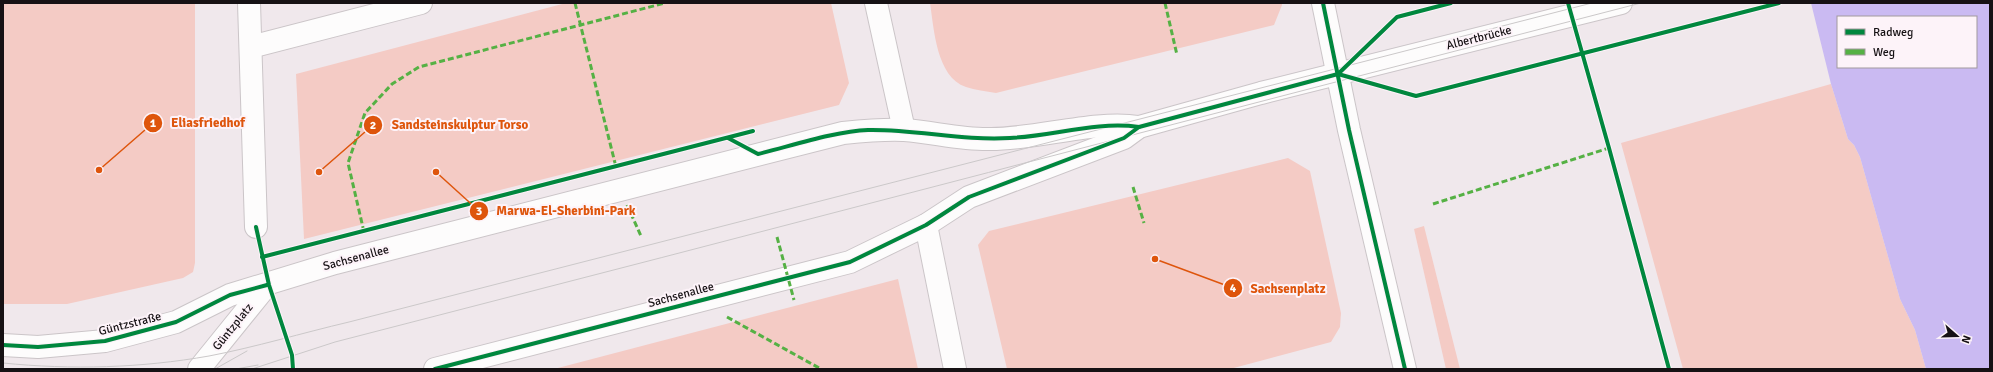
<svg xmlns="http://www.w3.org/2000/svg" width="1993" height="372" viewBox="0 0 1993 372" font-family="Signika,sans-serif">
<rect width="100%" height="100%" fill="#f0e8ec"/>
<!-- green -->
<g fill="#f4cbc5">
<path d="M 3,3 L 195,3 L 195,263 L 193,272 L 183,278 L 67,304 L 3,304 Z"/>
<path d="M 566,3 L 831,3 L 849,83 L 839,105 L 304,239 L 296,74 Z"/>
<path d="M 930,3 L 1282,3 L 1282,5 L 1274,25 L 996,93 C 986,91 975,90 966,87 C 936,77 934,28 930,3 Z"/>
<path d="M 1831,84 L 1848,139 L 1854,145 L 1860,157 L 1900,299 L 1915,330 L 1926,369 L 1683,369 L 1621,143 Z"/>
<path d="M 1288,158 L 1310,171 L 1341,313 L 1340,327 L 1331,342 L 1230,369 L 1007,369 L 978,245 L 989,231 Z"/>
<path d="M 1424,226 L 1460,369 L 1446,369 L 1414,229 Z"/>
<path d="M 898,279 L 918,369 L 554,369 Z"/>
</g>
<!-- water -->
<path fill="#cabaf2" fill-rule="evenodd" d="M 1811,3 L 1990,3 L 1990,369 L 1926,369 L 1915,330 L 1900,299 L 1860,157 L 1854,145 L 1848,139 L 1831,84 ZM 1838,17 L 1976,17 L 1976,67 L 1838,67 Z"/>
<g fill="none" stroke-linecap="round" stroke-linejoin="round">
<defs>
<g id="minor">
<path d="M 249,3 L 256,227"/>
<path d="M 876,3 L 904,130"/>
<path d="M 251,47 L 421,3"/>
<path d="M 926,225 L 955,369"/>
<path d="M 199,369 L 267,285"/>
</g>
<g id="major">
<path d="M 1323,3 L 1349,130 L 1405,369"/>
<path d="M 3,345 L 38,347 L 105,341 L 176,322 L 230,295 L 335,263 L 843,133 C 863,131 884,129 904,130 C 933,132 962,140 991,139 C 1039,139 1094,120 1139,127"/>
<path d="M 435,369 L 850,262 L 926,225 L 969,197 L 1124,138 L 1139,127 L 1261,93 L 1621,3"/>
</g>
</defs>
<!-- minor casing -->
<use href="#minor" stroke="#cbc5c8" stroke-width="24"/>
<!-- major casing -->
<use href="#major" stroke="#cbc5c8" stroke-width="24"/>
<!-- minor -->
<use href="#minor" stroke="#fdfcfc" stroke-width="22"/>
<!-- major -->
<use href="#major" stroke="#fdfcfc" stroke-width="22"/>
<!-- tram -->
<g stroke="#cbc8c9" stroke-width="1">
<path d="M 3,363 C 72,370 141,368 209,356 C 256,347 302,333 349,322 L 1592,3"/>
<path d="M 215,369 L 247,351"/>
<path d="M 236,369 L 258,365"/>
<path d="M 252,369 L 335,342 C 771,230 1206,115 1641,3"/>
</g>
<!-- quiet -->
<g stroke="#55b144" stroke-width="3" stroke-dasharray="6 3" stroke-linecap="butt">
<path d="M 575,3 L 616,167"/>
<path d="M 1165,3 L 1177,55"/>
<path d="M 1133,187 L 1144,223"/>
<path d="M 1433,204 L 1609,148"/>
<path d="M 627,205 L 641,236"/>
<path d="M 364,232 L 348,163 L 365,113 L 392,84 L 419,67 L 665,3"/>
<path d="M 777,237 L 794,300"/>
<path d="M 727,317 L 821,369"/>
</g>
<defs>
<g id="cycleway">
<path d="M 1323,3 L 1349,130 L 1405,369"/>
<path d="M 1568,3 L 1609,148 L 1669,369"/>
<path d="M 1338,74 L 1397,17 L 1451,3"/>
<path d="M 728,138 L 758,154 C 791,146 836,131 868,130 C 916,129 962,141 1010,138 C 1053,136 1096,121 1139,127"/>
<path d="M 256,227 L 269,285 L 292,355 L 293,369"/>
<path d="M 262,257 L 753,131"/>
<path d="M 3,345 L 38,347 L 105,341 L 176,322 L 230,295 L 267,285"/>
<path d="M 435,369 L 850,262 L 926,225 L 969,197 L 1124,138 L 1139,127 L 1338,74 L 1416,96 L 1779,3"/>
</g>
</defs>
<!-- cycleway casing -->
<use href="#cycleway" stroke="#fdf3f9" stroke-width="6"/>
<!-- cycleway -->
<use href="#cycleway" stroke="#00873e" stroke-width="4"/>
</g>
<g text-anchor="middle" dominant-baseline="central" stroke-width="4" stroke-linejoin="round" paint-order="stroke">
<!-- street labels -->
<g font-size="12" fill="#161114" stroke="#fdf3f9">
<text transform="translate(1479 38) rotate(-14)">Albertbrücke</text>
<text transform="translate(356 258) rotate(-15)">Sachsenallee</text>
<text transform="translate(681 295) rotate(-15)">Sachsenallee</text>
<text transform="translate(130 324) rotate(-14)">Güntzstraße</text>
<text transform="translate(233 327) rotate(-51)">Güntzplatz</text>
</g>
</g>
<!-- callouts -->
<path fill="none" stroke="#de550c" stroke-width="1.5" d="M99 170L153 123M319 172L373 125M436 172L479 211M1155 259L1233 288"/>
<g fill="#de550c" stroke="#fdf3f9" stroke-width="1.5">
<circle cx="99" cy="170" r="4"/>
<circle cx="319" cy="172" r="4"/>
<circle cx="436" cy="172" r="4"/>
<circle cx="1155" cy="259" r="4"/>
<circle cx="153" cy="123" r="10"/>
<circle cx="373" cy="125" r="10"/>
<circle cx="479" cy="211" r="10"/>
<circle cx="1233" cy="288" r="10"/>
</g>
<g font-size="12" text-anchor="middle" font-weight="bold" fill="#fff">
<text x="153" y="127">1</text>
<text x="373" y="129">2</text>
<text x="479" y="215">3</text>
<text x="1233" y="292">4</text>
</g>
<g font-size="13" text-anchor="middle" font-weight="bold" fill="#de550c" stroke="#fdf3f9" stroke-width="4" stroke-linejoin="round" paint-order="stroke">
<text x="208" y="127">Eliasfriedhof</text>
<text x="460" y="129">Sandsteinskulptur Torso</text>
<text x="566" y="215">Marwa-El-Sherbini-Park</text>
<text x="1288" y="293">Sachsenplatz</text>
</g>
<!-- border -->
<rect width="1993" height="372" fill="none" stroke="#161114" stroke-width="8"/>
<!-- legend -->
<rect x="1837" y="16" width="140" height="52" fill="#fdf3f9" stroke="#a1999d"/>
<rect x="1845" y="29" width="20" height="6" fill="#00873e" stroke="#a1999d"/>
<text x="1873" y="36" font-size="12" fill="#161114">Radweg</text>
<rect x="1845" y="49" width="20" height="6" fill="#55b144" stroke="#a1999d"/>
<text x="1873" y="56" font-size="12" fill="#161114">Weg</text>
<!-- north arrow -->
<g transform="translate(1957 336) rotate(110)" stroke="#fdf3f9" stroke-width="3" paint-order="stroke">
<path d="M0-3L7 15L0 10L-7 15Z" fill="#161114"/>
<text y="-6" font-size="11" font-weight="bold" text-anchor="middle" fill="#161114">N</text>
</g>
</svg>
